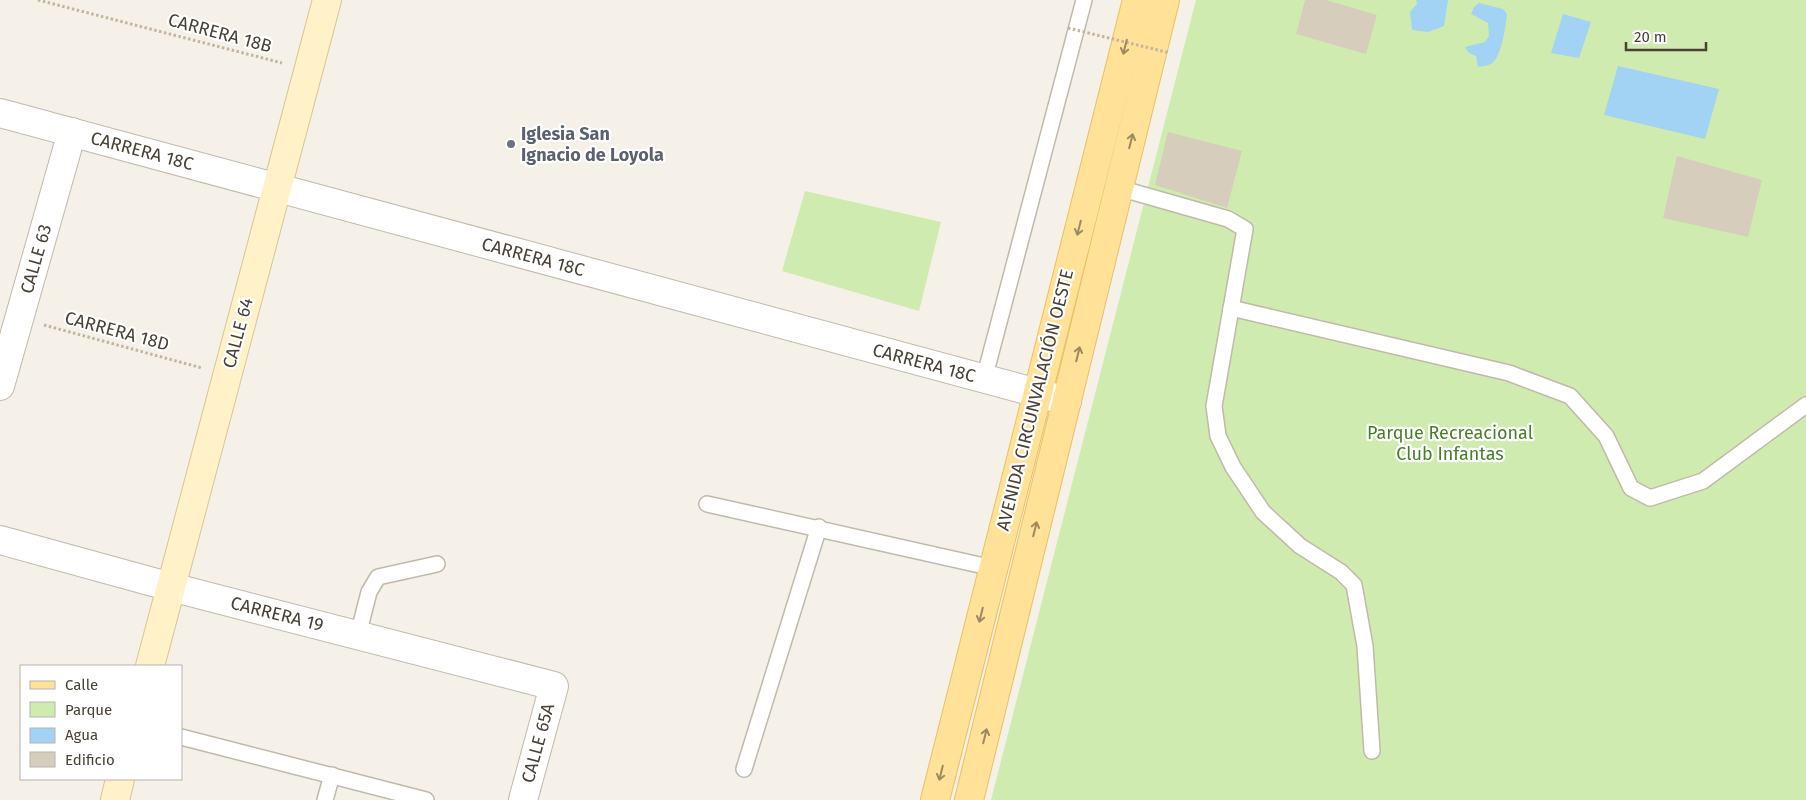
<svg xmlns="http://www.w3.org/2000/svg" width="1806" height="800" viewBox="0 0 1806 800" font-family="'Fira Sans',sans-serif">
<rect width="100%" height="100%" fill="#f5f1e8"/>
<!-- green -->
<g fill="#d0ebaf">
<path d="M 1196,0 L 1806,0 L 1806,800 L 991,800 Z"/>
<path d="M 805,191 L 941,222 L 919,311 L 782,271 Z"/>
</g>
<!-- water -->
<g fill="#a2d2f4">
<path d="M 1416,0 L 1448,0 L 1444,26 L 1428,32 L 1412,30 L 1410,12 L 1417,4 Z"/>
<path d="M 1479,3 L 1503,9 L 1507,14 C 1506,25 1501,59 1491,64 C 1487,66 1482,66 1478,67 L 1476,56 L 1469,53 L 1465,47 L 1485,42 L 1489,36 L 1488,23 L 1471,14 L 1474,7 Z"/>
<path d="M 1563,14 L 1591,22 L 1579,58 L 1551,53 Z"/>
<path d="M 1618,66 L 1719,89 L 1705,139 L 1604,115 Z"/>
</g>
<!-- building -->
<g fill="#d7cdbd">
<path d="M 1305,0 L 1326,0 L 1377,15 L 1366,54 L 1296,34 Z"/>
<path d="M 1168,132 L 1242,151 L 1227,208 L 1155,185 Z"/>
<path d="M 1677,156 L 1762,180 L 1748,237 L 1663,218 Z"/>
</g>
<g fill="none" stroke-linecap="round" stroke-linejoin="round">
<defs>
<g id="lane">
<path d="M 1119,188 L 1228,219 L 1245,229 L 1214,406 L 1218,436 L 1233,467 L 1263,512 L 1300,546 L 1341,572 L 1354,585 L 1365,646 L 1372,751"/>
<path d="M 1231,308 L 1509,373 L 1570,396 L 1606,436 L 1631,488 L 1650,498 L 1703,481 L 1806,405"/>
<path d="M 984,379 L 1084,0"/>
<path d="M 707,504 L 993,568"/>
<path d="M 358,635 L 369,592 L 378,577 L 437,564"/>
<path d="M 181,737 L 426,800"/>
<path d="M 744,769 L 819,527"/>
<path d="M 325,800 L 332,775"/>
</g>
<g id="street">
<path d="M 0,113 L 1067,401"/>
<path d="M 0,386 L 72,132"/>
<path d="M 0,540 L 171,587 L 554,686 L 523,800"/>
</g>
<g id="secondary">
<path d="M 150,666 L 327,0"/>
<path d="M 115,800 L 120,779"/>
</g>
<g id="primary">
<path d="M 935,800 L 1137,0"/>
<path d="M 969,800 L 1165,0"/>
</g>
</defs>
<!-- lane casing -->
<use href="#lane" stroke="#c1b9aa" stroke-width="18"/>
<!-- street casing -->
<use href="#street" stroke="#c1b9aa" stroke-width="30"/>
<!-- secondary casing -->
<use href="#secondary" stroke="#d7c596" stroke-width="30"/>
<!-- primary casing -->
<use href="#primary" stroke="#eac161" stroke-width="30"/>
<!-- path -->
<g stroke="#c3b59b" stroke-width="3" stroke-dasharray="2.5 2.5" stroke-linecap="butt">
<path d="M 38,0 L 282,63"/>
<path d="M 44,325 L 202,368"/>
</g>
<!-- lane -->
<use href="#lane" stroke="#fff" stroke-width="15"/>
<!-- street -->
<use href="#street" stroke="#fff" stroke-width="28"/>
<!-- secondary -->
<use href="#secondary" stroke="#fff2c8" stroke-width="28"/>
<!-- primary -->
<use href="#primary" stroke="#ffe197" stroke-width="28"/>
<!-- path-bridge -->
<path stroke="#c3b59b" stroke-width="3" stroke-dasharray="2.5 2.5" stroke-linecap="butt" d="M 1068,28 L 1170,53"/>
</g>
<!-- one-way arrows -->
<defs><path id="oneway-shaft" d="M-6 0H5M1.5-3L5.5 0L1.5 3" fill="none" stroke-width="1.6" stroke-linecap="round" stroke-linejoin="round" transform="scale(1.25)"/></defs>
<g stroke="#9b8962">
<use href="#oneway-shaft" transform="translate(1125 47) rotate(104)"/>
<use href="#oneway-shaft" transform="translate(1131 141) rotate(-76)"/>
<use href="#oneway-shaft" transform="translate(1079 228) rotate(104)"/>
<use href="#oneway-shaft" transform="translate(1078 354) rotate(-76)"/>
<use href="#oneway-shaft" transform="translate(1035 529) rotate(-76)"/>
<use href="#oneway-shaft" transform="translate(981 615) rotate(104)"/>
<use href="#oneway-shaft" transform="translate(985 736) rotate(-76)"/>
<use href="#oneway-shaft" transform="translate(941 773) rotate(104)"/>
</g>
<!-- markers -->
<circle fill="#6b7280" stroke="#fff" stroke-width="2" cx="511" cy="144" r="5"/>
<g text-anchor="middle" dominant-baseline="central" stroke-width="4.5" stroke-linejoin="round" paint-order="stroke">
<!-- street labels -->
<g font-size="18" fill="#494136" stroke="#fff">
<text transform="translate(220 33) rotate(15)">CARRERA 18B</text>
<text transform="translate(142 151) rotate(15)">CARRERA 18C</text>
<text transform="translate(533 257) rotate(15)">CARRERA 18C</text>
<text transform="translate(36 259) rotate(-74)">CALLE 63</text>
<text transform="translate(117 331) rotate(15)">CARRERA 18D</text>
<text transform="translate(238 333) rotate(-75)">CALLE 64</text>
<text transform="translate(924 363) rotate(15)">CARRERA 18C</text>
<text transform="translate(1035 400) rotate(-76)">AVENIDA CIRCUNVALACIÓN OESTE</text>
<text transform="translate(277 614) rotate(14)">CARRERA 19</text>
<text transform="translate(538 743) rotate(-75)">CALLE 65A</text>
</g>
<!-- worship labels -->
<g font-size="18" font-weight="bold" fill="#5b616d" stroke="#fff" text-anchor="start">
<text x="521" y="134">Iglesia San<tspan x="521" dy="21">Ignacio de Loyola</tspan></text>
</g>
<!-- park labels -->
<g font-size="18" fill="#477e26" stroke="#fff">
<text x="1450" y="433">Parque Recreacional<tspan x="1450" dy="21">Club Infantas</tspan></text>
</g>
</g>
<!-- legend -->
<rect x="20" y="665" width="162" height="115" fill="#ffffff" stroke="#b6b3af"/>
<rect x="30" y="681" width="25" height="8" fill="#ffe197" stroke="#b6b3af"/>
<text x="65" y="690" font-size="15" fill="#494136">Calle</text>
<rect x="30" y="702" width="25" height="15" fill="#d0ebaf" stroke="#b6b3af"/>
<text x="65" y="715" font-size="15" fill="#494136">Parque</text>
<rect x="30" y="728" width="25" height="15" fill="#a2d2f4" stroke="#b6b3af"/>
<text x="65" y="740" font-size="15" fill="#494136">Agua</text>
<rect x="30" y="752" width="25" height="15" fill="#d7cdbd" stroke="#b6b3af"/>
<text x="65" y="765" font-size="15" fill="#494136">Edificio</text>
<!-- scale -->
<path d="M1626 42v8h80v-8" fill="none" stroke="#494136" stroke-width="2.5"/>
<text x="1634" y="42" font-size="15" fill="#494136" stroke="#ffffff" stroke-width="4" paint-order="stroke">20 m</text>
</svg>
